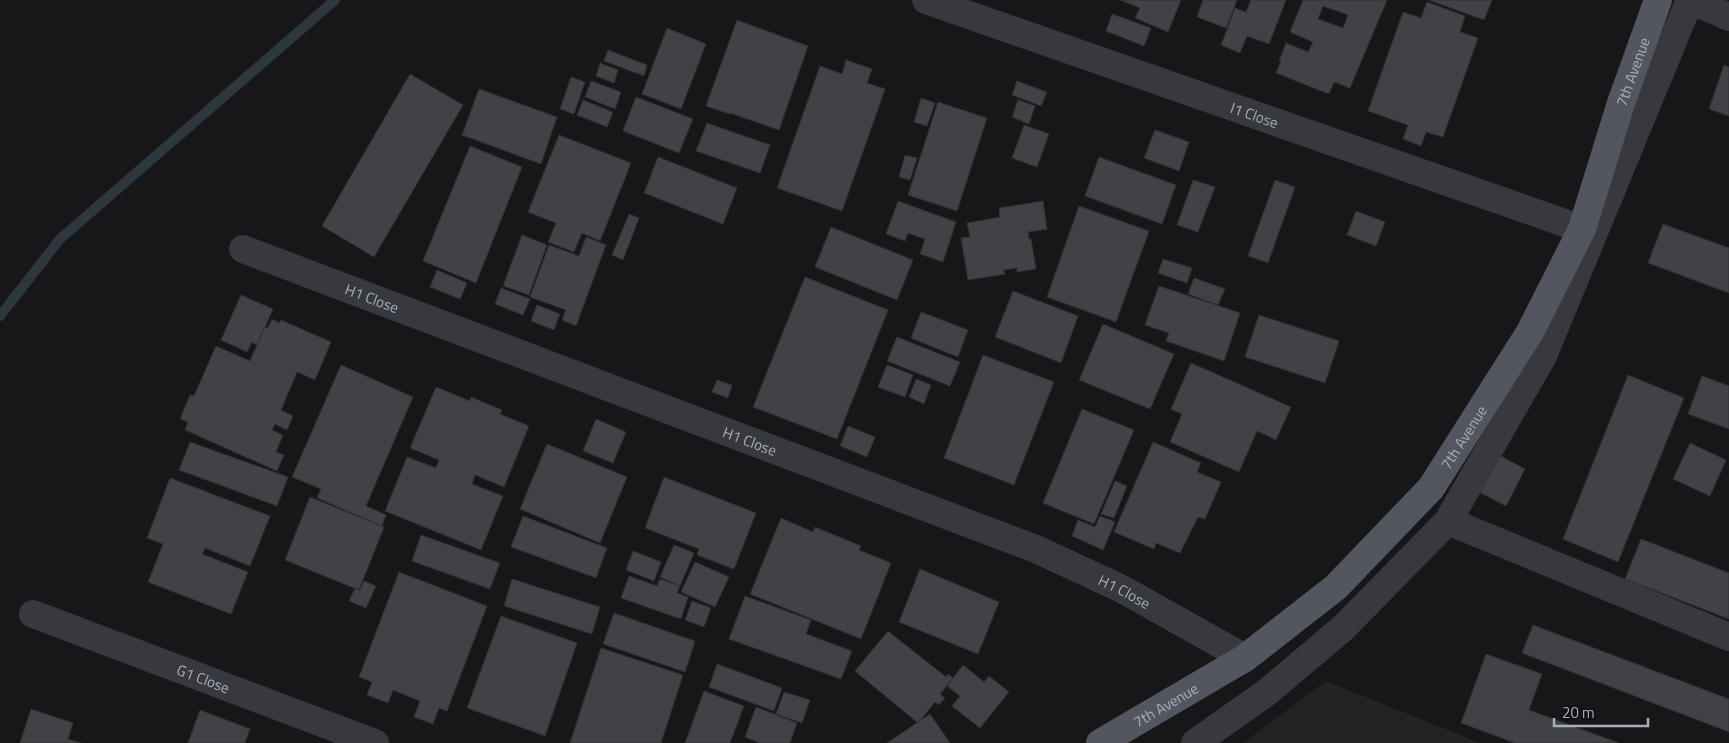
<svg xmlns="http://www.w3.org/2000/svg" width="1729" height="743" viewBox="0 0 1729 743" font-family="'Titillium Web',sans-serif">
<rect width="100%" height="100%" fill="#171719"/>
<!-- built -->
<path fill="#232326" d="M 1326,681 L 1481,743 L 1243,743 Z"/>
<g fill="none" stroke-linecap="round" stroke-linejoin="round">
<!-- stream -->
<path stroke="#2c383e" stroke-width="10" d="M 0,316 L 60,239 L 335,0"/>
</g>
<!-- building -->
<g fill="#414246" stroke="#313135" fill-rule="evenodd">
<path d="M 1120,0 L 1181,0 L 1168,32 L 1135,18 L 1140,8 Z"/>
<path d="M 1203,0 L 1237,0 L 1226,28 L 1197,17 Z"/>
<path d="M 1251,0 L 1286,0 L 1269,44 L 1247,36 L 1240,53 L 1221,45 L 1235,8 L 1246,12 Z"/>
<path d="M 1303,0 L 1387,0 L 1350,88 L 1334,82 L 1329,94 L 1276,73 L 1281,61 L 1279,61 L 1286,43 L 1308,52 L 1313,42 L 1290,32 ZM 1323,6 L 1348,15 L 1343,28 L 1318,19 Z"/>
<path d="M 1429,0 L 1492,0 L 1484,20 Z"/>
<path d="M 1427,2 L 1465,16 L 1460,32 L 1478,38 L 1443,137 L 1426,132 L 1421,146 L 1403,139 L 1408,125 L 1368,111 L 1403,12 L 1421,18 Z"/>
<path d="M 1112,14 L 1151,28 L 1144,46 L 1106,31 Z"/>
<path d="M 737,20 L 808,46 L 779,130 L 730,113 L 730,114 L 706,106 Z"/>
<path d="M 667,28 L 706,44 L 681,109 L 642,94 Z"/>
<path d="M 608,50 L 647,65 L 644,76 L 604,61 Z"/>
<path d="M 846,60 L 872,69 L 867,83 L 885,89 L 842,211 L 777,188 L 820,66 L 842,74 Z"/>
<path d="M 600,63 L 618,70 L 614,83 L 596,76 Z"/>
<path d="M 1724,65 L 1729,67 L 1729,116 L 1709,109 Z"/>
<path d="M 410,74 L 463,105 L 374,257 L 322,226 Z"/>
<path d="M 571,77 L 585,82 L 574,114 L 560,109 Z"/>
<path d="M 591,81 L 621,92 L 615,109 L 585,97 Z"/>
<path d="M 1017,81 L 1047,92 L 1041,106 L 1012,95 Z"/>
<path d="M 479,89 L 557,117 L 541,164 L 462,135 Z"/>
<path d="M 636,97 L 693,119 L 679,153 L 623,131 Z"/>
<path d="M 921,98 L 935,103 L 927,126 L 914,122 Z"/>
<path d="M 583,100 L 613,112 L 607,127 L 577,115 Z"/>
<path d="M 1018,100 L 1035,106 L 1029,124 L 1012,117 Z"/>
<path d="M 938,102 L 987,118 L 957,211 L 908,195 Z"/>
<path d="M 707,123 L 770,145 L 760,173 L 696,151 Z"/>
<path d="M 1024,125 L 1049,134 L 1037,167 L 1012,158 Z"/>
<path d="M 1155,130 L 1189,142 L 1179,171 L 1144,158 Z"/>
<path d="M 559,135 L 631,163 L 600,241 L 582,233 L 574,252 L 548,242 L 556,223 L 528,212 Z"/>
<path d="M 470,146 L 522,167 L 476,283 L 423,261 Z"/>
<path d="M 905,155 L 917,158 L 910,180 L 899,177 Z"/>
<path d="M 658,157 L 737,188 L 723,224 L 644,193 Z"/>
<path d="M 1099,157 L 1176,185 L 1162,224 L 1085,196 Z"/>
<path d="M 1193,180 L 1215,187 L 1198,232 L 1177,225 Z"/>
<path d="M 1275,180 L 1295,187 L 1268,263 L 1248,256 Z"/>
<path d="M 898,201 L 956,222 L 943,262 L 920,254 L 925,239 L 908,233 L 905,241 L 886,234 Z"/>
<path d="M 1043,201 L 1047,229 L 1028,232 L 1029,239 L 1031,239 L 1036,269 L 1017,272 L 1017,268 L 1004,270 L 1005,274 L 968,280 L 961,238 L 970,237 L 967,223 L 1000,217 L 999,208 Z"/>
<path d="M 1079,206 L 1149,231 L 1116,322 L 1047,297 Z"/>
<path d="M 1356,211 L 1385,222 L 1376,246 L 1347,235 Z"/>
<path d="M 629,214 L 639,218 L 623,260 L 612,255 Z"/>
<path d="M 1663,224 L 1729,248 L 1729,293 L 1648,263 Z"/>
<path d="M 831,227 L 913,260 L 897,300 L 815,267 Z"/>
<path d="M 522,235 L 547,245 L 529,295 L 503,286 Z"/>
<path d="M 586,237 L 606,245 L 576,326 L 562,320 L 566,310 L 530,297 L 549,245 L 579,256 Z"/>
<path d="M 1163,259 L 1192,268 L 1187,283 L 1158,273 Z"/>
<path d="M 437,270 L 467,283 L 460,299 L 430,287 Z"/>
<path d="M 805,277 L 888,310 L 837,439 L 753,407 Z"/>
<path d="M 1194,278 L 1225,289 L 1218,305 L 1188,294 Z"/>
<path d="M 1159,286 L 1240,313 L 1224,361 L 1166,341 L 1169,333 L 1145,325 Z"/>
<path d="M 501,288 L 530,299 L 523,315 L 495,304 Z"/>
<path d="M 1013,291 L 1078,316 L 1061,363 L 995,337 Z"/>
<path d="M 241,295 L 273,309 L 257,345 L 252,342 L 247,352 L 221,340 Z"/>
<path d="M 537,305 L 560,314 L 554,330 L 531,321 Z"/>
<path d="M 921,312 L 968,330 L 958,357 L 911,338 Z"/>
<path d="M 1259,315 L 1339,341 L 1325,383 L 1245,357 Z"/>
<path d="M 272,319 L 279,323 L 281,320 L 331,342 L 315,380 L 297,372 L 281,410 L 293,416 L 287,430 L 275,424 L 272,430 L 283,435 L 276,452 L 284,455 L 277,471 L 185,430 L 188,422 L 180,419 L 190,395 L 194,396 L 216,346 L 250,361 L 265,327 L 268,328 Z"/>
<path d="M 1103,324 L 1174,354 L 1150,409 L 1079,380 Z"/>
<path d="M 897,337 L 960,362 L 950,386 L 887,361 Z"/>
<path d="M 983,355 L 1054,382 L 1014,485 L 944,458 Z"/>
<path d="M 1191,363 L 1291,407 L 1276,440 L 1257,431 L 1239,472 L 1170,442 L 1182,414 L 1171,409 Z"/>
<path d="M 341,365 L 413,397 L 366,506 L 386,515 L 382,526 L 317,498 L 321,489 L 292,477 Z"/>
<path d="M 887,365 L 913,375 L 905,397 L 878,387 Z"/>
<path d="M 1628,375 L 1684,398 L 1618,562 L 1563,539 Z"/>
<path d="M 1702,376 L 1729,386 L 1729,429 L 1688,414 Z"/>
<path d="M 916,379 L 931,385 L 924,404 L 909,397 Z"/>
<path d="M 717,380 L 732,385 L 728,398 L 712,392 Z"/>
<path d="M 436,387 L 470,401 L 471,397 L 502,410 L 500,414 L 529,426 L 504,487 L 475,475 L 472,484 L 503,496 L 481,550 L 385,511 L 407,457 L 436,468 L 439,460 L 410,448 Z"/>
<path d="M 1082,409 L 1134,430 L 1094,524 L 1043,503 Z"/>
<path d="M 596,419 L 626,432 L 613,463 L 583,451 Z"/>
<path d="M 848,426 L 875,437 L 867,457 L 840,446 Z"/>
<path d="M 190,442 L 288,477 L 277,506 L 179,470 Z"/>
<path d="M 1153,442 L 1201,463 L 1197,472 L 1221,482 L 1205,519 L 1198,517 L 1180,553 L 1156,543 L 1154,549 L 1114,532 Z"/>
<path d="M 1690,443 L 1726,460 L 1710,496 L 1673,479 Z"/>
<path d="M 547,444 L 627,477 L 600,543 L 520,509 Z"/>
<path d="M 1499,455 L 1525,469 L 1506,506 L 1479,492 Z"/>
<path d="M 664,477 L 756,513 L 734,569 L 697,555 L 699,549 L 645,528 Z"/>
<path d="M 170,478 L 270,516 L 250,566 L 205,548 L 202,554 L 248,572 L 231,614 L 148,582 L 163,544 L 147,538 Z"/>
<path d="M 1115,481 L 1127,486 L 1114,518 L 1101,514 Z"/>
<path d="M 310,497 L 384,527 L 359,590 L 285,560 Z"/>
<path d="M 523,516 L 607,548 L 596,578 L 511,547 Z"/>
<path d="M 1100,516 L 1115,522 L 1103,550 L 1072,536 L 1078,520 L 1095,527 Z"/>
<path d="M 781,518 L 813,532 L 815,527 L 861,546 L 859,550 L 891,563 L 861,639 L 750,594 Z"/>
<path d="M 421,535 L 500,563 L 490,589 L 412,561 Z"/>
<path d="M 1641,539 L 1729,573 L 1729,619 L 1625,579 Z"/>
<path d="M 674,545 L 694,553 L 680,586 L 660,577 Z"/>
<path d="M 633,551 L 661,562 L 654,581 L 626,570 Z"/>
<path d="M 695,562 L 729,577 L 715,607 L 681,592 Z"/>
<path d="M 920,569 L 999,602 L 978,654 L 899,622 Z"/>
<path d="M 399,572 L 487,606 L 447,711 L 439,708 L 433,724 L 414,717 L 420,701 L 393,690 L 388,703 L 367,695 L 372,682 L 359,677 Z"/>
<path d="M 629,576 L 657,586 L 660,579 L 680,586 L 677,593 L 688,597 L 681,619 L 621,598 Z"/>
<path d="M 512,579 L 600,607 L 592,634 L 504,606 Z"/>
<path d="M 364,581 L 376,586 L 366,608 L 349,601 L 355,588 L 360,590 Z"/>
<path d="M 745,596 L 811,620 L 806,634 L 852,651 L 841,679 L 729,639 Z"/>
<path d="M 692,601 L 711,608 L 704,627 L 685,620 Z"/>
<path d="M 614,613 L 695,641 L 685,672 L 603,644 Z"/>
<path d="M 501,616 L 577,643 L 545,736 L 467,708 Z"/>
<path d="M 1533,625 L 1729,699 L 1729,732 L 1522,653 Z"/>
<path d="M 888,631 L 946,677 L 948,674 L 953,678 L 940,694 L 945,698 L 939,705 L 935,702 L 918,723 L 855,671 Z"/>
<path d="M 601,648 L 683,675 L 661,743 L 570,743 Z"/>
<path d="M 1486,654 L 1542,674 L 1529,710 L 1619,743 L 1515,743 L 1461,723 Z"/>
<path d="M 717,664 L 782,688 L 774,711 L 709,687 Z"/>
<path d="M 963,665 L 984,682 L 989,676 L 1009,692 L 980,728 L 952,706 L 960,696 L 947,686 Z"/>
<path d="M 704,691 L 744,706 L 730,743 L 685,743 Z"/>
<path d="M 784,692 L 810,700 L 802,723 L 776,714 Z"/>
<path d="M 756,707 L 797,723 L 790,743 L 760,743 L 745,737 Z"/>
<path d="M 31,709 L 73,723 L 68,739 L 81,743 L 20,743 Z"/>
<path d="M 200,710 L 250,729 L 245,743 L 188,743 Z"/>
<path d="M 930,714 L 950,743 L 887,743 Z"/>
</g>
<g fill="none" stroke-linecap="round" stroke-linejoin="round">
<!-- minor -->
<g stroke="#37393e" stroke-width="28">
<path id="s1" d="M 926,0 L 1582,229"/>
<path d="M 1690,0 L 1729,17"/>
<path id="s2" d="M 243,249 L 1036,549 L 1122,589 L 1245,658"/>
<path d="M 1448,521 L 1729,637"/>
<path id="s3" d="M 33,614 L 375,743"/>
<path d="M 1195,743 L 1266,693 L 1343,628 L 1448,521 L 1543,356 L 1690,0"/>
</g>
<!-- major -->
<path stroke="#53565e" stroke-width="28" id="s4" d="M 1100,743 L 1245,658 L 1336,587 L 1431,488 L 1530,332 L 1582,229 L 1621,103 L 1658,0"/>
</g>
<g text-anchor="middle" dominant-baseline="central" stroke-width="4" stroke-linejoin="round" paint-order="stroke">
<!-- street labels -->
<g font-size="15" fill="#a8afba" stroke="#121214">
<text stroke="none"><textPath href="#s4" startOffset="886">7th Avenue</textPath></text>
<text stroke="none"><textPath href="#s1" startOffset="348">I1 Close</textPath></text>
<text stroke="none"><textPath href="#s2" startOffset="138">H1 Close</textPath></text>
<text stroke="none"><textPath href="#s4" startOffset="481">7th Avenue</textPath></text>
<text stroke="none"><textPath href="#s2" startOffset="542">H1 Close</textPath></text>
<text stroke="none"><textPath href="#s2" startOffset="946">H1 Close</textPath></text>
<text stroke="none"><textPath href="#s3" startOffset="182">G1 Close</textPath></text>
<text stroke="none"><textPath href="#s4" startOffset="76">7th Avenue</textPath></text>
</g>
</g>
<!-- scale -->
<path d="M1554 718v8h94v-8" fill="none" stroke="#a8afba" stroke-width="2.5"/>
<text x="1562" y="718" font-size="15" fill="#a8afba" stroke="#121214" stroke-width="4" paint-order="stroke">20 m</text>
</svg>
